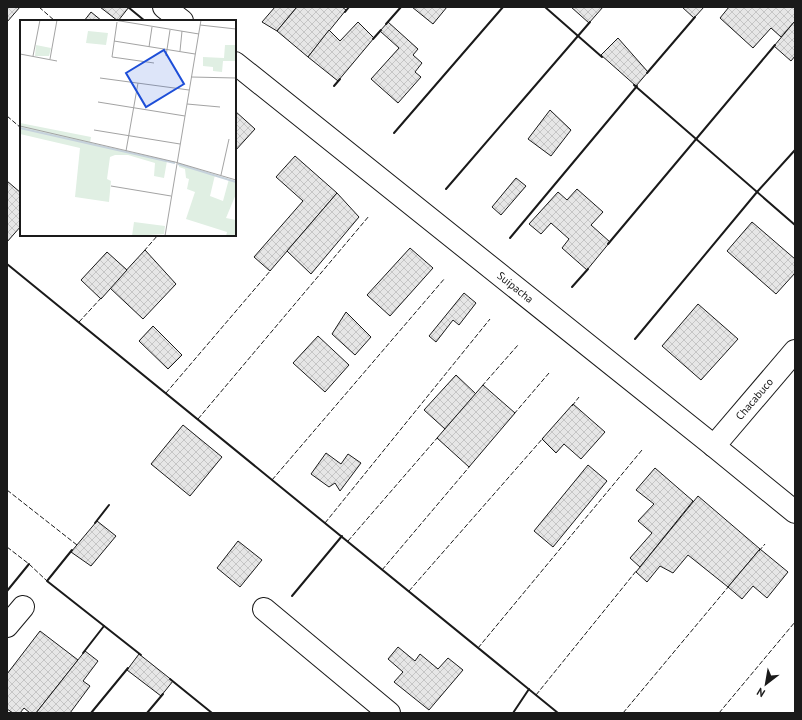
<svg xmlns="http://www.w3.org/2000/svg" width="802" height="720" viewBox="0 0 802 720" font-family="'PT Sans',sans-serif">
<defs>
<pattern id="building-cross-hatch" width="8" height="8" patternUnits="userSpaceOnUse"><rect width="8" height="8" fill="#e6e6e6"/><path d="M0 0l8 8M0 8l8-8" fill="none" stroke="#c5c5c5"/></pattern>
</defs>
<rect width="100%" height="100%" fill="#fff"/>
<!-- building -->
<g fill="url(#building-cross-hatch)" stroke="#1a1a1a">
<path d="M 7,7 L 20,7 L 7,22 Z"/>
<path d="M 100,7 L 129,7 L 118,21 Z"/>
<path d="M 275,7 L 297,7 L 277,31 L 262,22 Z"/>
<path d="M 297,7 L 342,7 L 346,10 L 308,57 L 277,31 Z"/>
<path d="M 412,7 L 447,7 L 433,24 Z"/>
<path d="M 571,7 L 603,7 L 589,23 Z"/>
<path d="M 682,7 L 704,7 L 694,18 Z"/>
<path d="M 729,7 L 795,7 L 795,21 L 781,37 L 771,28 L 753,48 L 720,18 Z"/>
<path d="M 91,12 L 102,21 L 84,21 Z"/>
<path d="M 795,21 L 795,56 L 791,61 L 774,46 Z"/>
<path d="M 358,22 L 374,38 L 338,81 L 308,57 L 329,30 L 340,41 Z"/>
<path d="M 388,22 L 418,49 L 413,55 L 422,63 L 415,72 L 421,77 L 398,103 L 371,79 L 399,48 L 380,31 Z"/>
<path d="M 618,38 L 648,72 L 636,86 L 601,55 Z"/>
<path d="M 550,110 L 571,130 L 551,156 L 528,139 Z"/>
<path d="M 235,111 L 255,129 L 235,151 Z"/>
<path d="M 295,156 L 337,193 L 270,271 L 254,257 L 303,201 L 276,177 Z"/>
<path d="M 516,178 L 526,186 L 501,215 L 492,207 Z"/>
<path d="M 7,181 L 21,193 L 21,226 L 7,242 Z"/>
<path d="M 577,189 L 603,212 L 591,225 L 610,242 L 587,270 L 562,248 L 569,239 L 551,223 L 541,234 L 529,224 L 558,192 L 567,200 Z"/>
<path d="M 337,193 L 359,217 L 311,274 L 287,251 Z"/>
<path d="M 752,222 L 795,259 L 795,273 L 776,294 L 727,251 Z"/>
<path d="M 410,248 L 433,268 L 390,316 L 367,295 Z"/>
<path d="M 145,250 L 176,284 L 143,319 L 110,288 Z"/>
<path d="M 107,252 L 127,270 L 101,299 L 81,280 Z"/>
<path d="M 464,293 L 476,303 L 459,325 L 453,320 L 436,342 L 429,336 Z"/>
<path d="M 698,304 L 738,339 L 701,380 L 662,346 Z"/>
<path d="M 346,312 L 371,337 L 355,355 L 332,334 Z"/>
<path d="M 153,326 L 182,355 L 168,369 L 139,341 Z"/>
<path d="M 318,336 L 349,365 L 325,392 L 293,363 Z"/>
<path d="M 456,375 L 476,394 L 445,429 L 424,410 Z"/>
<path d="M 483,385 L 515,413 L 469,467 L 437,438 Z"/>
<path d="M 573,404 L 605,432 L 581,459 L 564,444 L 556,453 L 542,439 Z"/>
<path d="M 183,425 L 222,457 L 190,496 L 151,464 Z"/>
<path d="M 326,453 L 341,464 L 348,454 L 361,463 L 340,491 L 335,483 L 329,487 L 311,474 Z"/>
<path d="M 588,465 L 607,481 L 553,547 L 534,531 Z"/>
<path d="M 655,468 L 693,501 L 640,567 L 630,558 L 652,533 L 638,521 L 654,504 L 636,490 Z"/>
<path d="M 698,496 L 760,549 L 728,587 L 688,555 L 673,573 L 660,566 L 647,582 L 636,572 Z"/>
<path d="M 97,521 L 116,536 L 91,566 L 71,552 Z"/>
<path d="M 238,541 L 262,560 L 240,587 L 217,568 Z"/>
<path d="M 760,549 L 788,572 L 767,598 L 753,586 L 742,599 L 728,587 Z"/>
<path d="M 40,631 L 78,660 L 36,713 L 30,713 L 24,708 L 20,713 L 13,713 L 7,709 L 7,674 Z"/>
<path d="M 398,647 L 415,661 L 420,654 L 438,669 L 448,658 L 463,670 L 429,710 L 394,682 L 403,672 L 388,659 Z"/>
<path d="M 85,651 L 98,661 L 83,681 L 90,686 L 70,713 L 36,713 Z"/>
<path d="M 139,654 L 173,681 L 161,696 L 127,670 Z"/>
</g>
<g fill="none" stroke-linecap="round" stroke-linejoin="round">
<defs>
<g id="minor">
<path d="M 164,7 L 182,21"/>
<path id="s1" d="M 235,63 L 714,446 L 795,512"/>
<path id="s2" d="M 714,446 L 795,351"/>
<path d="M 264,609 L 389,713"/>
<path d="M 7,626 L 23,607"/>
</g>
</defs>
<!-- minor casing -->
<use href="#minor" stroke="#1a1a1a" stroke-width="24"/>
<!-- minor -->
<use href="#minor" stroke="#fff" stroke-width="22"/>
<!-- fence -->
<g stroke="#1a1a1a" stroke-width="1" stroke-dasharray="5 2" stroke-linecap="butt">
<path d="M 39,7 L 55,21"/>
<path d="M 7,116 L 21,128"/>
<path d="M 144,251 L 158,235"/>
<path d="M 79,322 L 102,297"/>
<path d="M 482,386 L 518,345"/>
<path d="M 166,393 L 271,270"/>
<path d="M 572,406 L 579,397"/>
<path d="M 514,414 L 549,373"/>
<path d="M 198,419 L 369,216"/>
<path d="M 272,480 L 445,278"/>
<path d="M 7,490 L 77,545"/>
<path d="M 325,523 L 490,319"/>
<path d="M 348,541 L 438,437"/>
<path d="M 7,547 L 29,564 L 47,581"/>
<path d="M 759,551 L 765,544"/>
<path d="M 382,570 L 470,466"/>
<path d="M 409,591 L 544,437"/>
<path d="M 478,648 L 642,450"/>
<path d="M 536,695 L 637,570"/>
<path d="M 623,713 L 729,586"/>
<path d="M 719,713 L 795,622"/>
</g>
<!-- wall -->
<g stroke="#1a1a1a" stroke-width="2">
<path d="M 128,7 L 145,21"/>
<path d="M 545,7 L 602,57"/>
<path d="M 345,12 L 349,7"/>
<path d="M 386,24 L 401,7"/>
<path d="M 373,39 L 381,30"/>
<path d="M 647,73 L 695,17"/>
<path d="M 634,85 L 795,225"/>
<path d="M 334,86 L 340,79"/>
<path d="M 394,133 L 503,7"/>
<path d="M 446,189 L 590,22"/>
<path d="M 510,238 L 637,86"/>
<path d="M 608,244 L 775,45"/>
<path d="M 7,264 L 558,713"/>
<path d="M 572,287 L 588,269"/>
<path d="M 635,339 L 757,192 L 795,150"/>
<path d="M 95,523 L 109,505"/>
<path d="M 72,550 L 47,581 L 141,655"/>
<path d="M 7,591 L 29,564"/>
<path d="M 292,596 L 342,536"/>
<path d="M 83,653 L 104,626"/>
<path d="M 170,679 L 212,713"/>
<path d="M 91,713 L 128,668"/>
<path d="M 147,713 L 163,694"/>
<path d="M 513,713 L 529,689"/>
</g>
</g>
<g text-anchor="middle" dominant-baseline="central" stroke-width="3" stroke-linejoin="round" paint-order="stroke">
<!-- street labels -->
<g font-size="11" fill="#1a1a1a" stroke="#fff">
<text stroke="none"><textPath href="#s1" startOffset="359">Suipacha</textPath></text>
<text stroke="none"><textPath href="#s2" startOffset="62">Chacabuco</textPath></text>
</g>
</g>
<!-- overview -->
<g transform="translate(20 20)">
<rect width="216" height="216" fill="#fff"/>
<path d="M 16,25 L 31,28 L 29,36 L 15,36 ZM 205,25 L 216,25 L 216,41 L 203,41 L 202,52 L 193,51 L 193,47 L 183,46 L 183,37 L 204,38 ZM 0,103 L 71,117 L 70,123 L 147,141 L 144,158 L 134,156 L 135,143 L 108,135 L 95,135 L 90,137 L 87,159 L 91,161 L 89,182 L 55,177 L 60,128 L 0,114 ZM 159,143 L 195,155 L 190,176 L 203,181 L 209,159 L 216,161 L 216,174 L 206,198 L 216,200 L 216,216 L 206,216 L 207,212 L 166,199 L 175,172 L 167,169 L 169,159 L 166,158 L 165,149 L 159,147 ZM 114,202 L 145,206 L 144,214 L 112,216 Z" fill="#e0efe3"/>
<path d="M 68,11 L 88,13 L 86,25 L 66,23 Z" fill="#e0efe3"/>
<path fill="none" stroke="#c6d2dc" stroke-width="2" d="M 0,108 L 155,143M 158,144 L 216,162"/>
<path fill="none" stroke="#a3a3a3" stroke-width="1" d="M 94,0 L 179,14M 97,2 L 92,37 L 134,43M 180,5 L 216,9M 94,21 L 175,34M 129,27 L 132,7M 160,31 L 162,11M 0,34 L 37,41M 13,36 L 20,0M 146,36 L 150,10M 30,39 L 37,0M 171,57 L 216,58M 80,58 L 169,70M 78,82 L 165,96M 167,84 L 200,87M 0,106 L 155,142 L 216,160M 74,110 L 160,124M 106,131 L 118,63M 201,155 L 209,119M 91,166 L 151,176M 145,216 L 181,0"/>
<path fill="#1d4ed8" fill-opacity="0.15" stroke="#1d4ed8" stroke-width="2" d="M 144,30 L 164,64 L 126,87 L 106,53 Z"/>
<rect width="216" height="216" fill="none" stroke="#1a1a1a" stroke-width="2"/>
</g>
<!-- border -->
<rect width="802" height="720" fill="none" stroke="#1a1a1a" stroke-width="16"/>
<!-- north arrow -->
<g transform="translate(766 684) rotate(211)" stroke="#ffffff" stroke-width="3" paint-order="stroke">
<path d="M0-3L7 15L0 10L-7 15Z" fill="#1a1a1a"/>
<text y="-6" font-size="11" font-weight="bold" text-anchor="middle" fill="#1a1a1a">N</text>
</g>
</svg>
